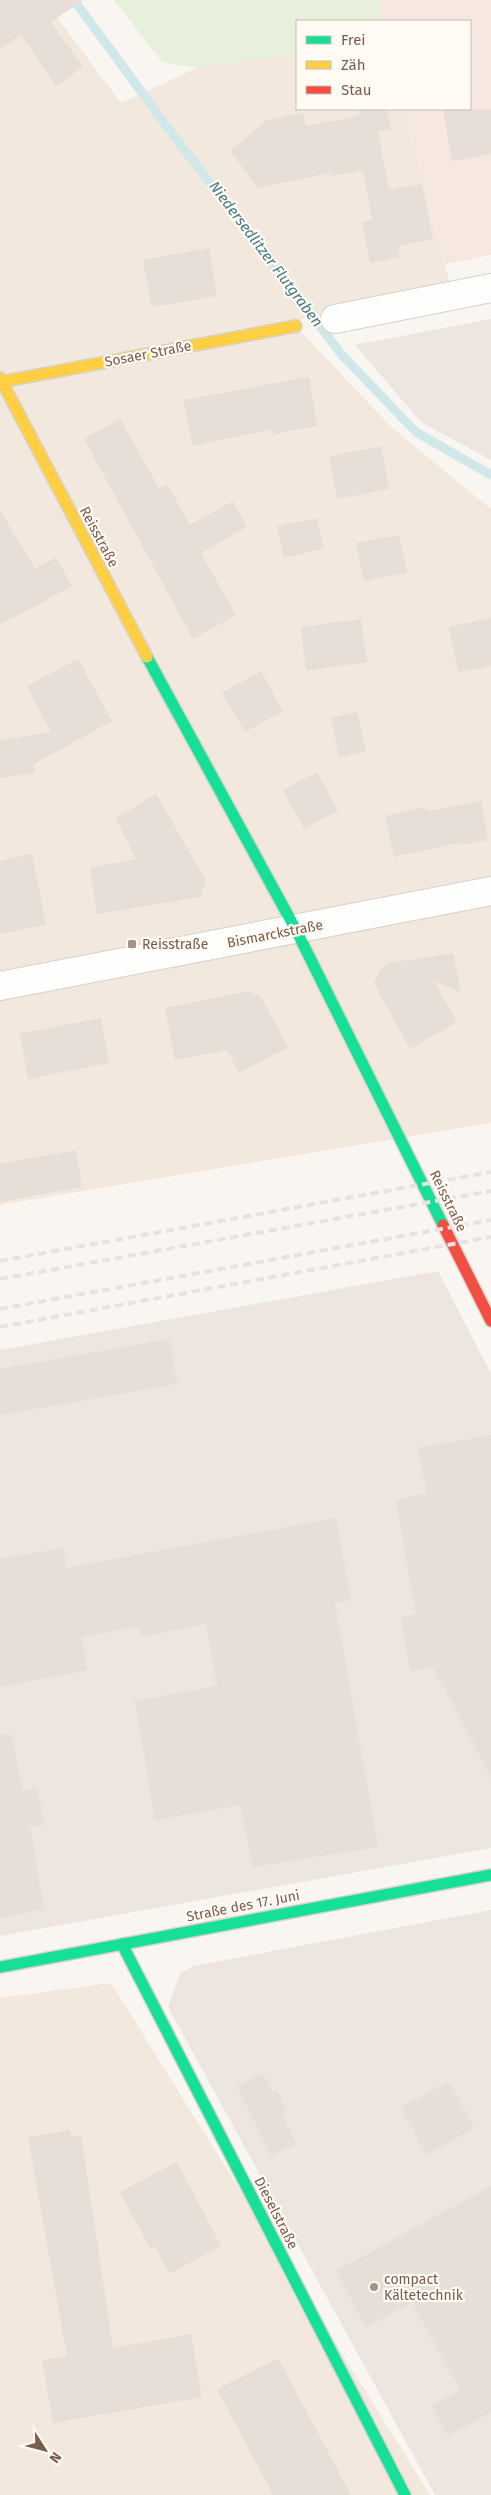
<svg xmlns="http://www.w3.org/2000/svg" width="491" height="2495" viewBox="0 0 491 2495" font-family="'Fira Sans',sans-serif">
<rect width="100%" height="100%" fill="#f9f5f0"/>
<!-- residential -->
<g fill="#f2e8de">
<path d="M 0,0 L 44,0 L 121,103 L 197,68 L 297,53 L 297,109 L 404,109 L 453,295 L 291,321 L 390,426 L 491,509 L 491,1123 L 0,1205 Z"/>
<path d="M 111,1983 L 430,2495 L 0,2495 L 0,1998 Z"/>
</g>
<!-- commercial -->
<path fill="#f6e8e1" d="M 378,0 L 491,0 L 491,255 L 445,264 L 404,109 L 470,109 L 470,21 L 382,21 Z"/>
<!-- industrial -->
<g fill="#ede5e0">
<path d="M 491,319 L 491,460 L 421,422 L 355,345 Z"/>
<path d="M 438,1271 L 491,1374 L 491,1848 L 0,1936 L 0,1350 Z"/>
<path d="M 491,1910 L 491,2495 L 435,2495 L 168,2007 L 180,1973 L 193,1966 Z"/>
</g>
<!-- green -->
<path fill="#e7f0db" d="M 114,0 L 378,0 L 382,21 L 297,21 L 297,53 L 197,68 L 162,62 Z"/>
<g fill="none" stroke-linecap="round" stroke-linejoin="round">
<!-- stream -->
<path stroke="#d0e8ea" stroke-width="9" d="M 74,0 L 168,128 L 342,355 L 416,432 L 491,475"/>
</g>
<!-- building -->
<g fill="#e6ded7">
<path d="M 0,0 L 83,0 L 51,22 L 83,67 L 56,86 L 21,35 L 0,49 Z"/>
<path d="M 358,109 L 387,109 L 391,129 L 378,131 L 389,190 L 422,184 L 433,239 L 398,246 L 400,257 L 370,263 L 362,222 L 372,220 L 363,170 L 331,176 L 330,173 L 258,188 L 230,151 L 267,120 L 303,113 L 306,126 L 359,116 Z"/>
<path d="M 443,109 L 491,109 L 491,154 L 452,161 Z"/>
<path d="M 209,248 L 217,296 L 152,307 L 143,260 Z"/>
<path d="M 309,377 L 317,426 L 274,434 L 273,429 L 193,446 L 183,400 Z"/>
<path d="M 120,419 L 159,488 L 167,484 L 190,525 L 233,501 L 247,527 L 201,553 L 236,615 L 193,639 L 84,439 Z"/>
<path d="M 381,446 L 389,489 L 337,499 L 329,456 Z"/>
<path d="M 0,510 L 35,569 L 56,557 L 72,586 L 0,625 Z"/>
<path d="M 317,518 L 324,549 L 284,558 L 277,526 Z"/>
<path d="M 399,535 L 407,573 L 364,581 L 356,543 Z"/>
<path d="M 491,618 L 491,666 L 458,672 L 449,627 Z"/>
<path d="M 361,619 L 367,662 L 306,671 L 301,627 Z"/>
<path d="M 78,659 L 112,721 L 34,764 L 35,773 L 0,778 L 0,740 L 51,732 L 27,686 Z"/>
<path d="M 261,671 L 283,711 L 245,732 L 222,693 Z"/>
<path d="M 357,712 L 366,752 L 339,757 L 331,718 Z"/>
<path d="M 317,772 L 338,811 L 304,829 L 283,790 Z"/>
<path d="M 156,794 L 206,881 L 200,897 L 97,914 L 90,868 L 136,859 L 116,818 Z"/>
<path d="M 481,801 L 488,840 L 462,845 L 462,842 L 394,857 L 385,816 L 425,807 L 426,811 Z"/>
<path d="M 32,854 L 46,925 L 0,934 L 0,861 Z"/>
<path d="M 453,953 L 461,992 L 434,981 L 457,1022 L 410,1049 L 374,983 L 381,968 L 389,963 Z"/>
<path d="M 249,991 L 261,997 L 288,1047 L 239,1073 L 227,1050 L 175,1060 L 165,1008 Z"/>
<path d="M 101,1018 L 109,1063 L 28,1079 L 20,1034 Z"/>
<path d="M 76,1150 L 82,1187 L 0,1202 L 0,1164 Z"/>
<path d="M 170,1339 L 177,1384 L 0,1415 L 0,1369 Z"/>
<path d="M 491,1435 L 491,1777 L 433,1667 L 410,1671 L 401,1617 L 416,1614 L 396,1500 L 427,1493 L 418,1448 Z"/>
<path d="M 336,1518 L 351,1600 L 335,1603 L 378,1847 L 253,1867 L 240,1805 L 155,1820 L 135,1701 L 217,1686 L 206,1624 L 141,1637 L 139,1626 L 82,1637 L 87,1670 L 0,1687 L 0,1559 L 64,1548 L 66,1568 Z"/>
<path d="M 11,1734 L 23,1791 L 37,1788 L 44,1824 L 30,1827 L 44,1909 L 0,1918 L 0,1735 Z"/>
<path d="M 263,2073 L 272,2092 L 277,2090 L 287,2112 L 282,2115 L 296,2144 L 271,2156 L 237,2086 Z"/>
<path d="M 449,2082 L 474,2128 L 426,2155 L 401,2107 Z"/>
<path d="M 70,2130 L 71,2137 L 81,2135 L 113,2348 L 191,2334 L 202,2397 L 53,2423 L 42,2360 L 67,2356 L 28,2137 Z"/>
<path d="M 177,2162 L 221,2246 L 169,2274 L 155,2246 L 150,2248 L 120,2192 Z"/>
<path d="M 491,2186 L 491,2412 L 448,2436 L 432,2406 L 460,2390 L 412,2302 L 366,2327 L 336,2271 Z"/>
<path d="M 278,2358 L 351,2495 L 273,2495 L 217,2389 Z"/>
</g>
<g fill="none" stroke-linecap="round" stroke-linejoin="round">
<defs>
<g id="street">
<path d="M 335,319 L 491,288"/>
<path d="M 0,986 L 491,891"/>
</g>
<g id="fast">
<path d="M 147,657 L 296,930 L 443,1225"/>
<path d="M 122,1944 L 405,2495"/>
<path d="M 0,1967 L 491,1875"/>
</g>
<g id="slow">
<path d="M 0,378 L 147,657"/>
<path d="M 0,382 L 296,326"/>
</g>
<path id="jam" d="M 443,1225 L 491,1321"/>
</defs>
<!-- street casing -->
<use href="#street" stroke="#d7d1cb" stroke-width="30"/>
<!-- fast casing -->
<use href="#fast" stroke="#d9d2cb" stroke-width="14"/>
<!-- slow casing -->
<use href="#slow" stroke="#d9d2cb" stroke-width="14"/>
<!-- jam casing -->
<use href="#jam" stroke="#d9d2cb" stroke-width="14"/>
<!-- street -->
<use href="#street" stroke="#fefefd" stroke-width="28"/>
<!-- fast -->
<use href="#fast" stroke="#16e098" stroke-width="11"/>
<!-- slow -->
<use href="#slow" stroke="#ffcf43" stroke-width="11"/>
<!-- jam -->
<use href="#jam" stroke="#f24e42" stroke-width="11"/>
<!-- rail -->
<g stroke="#e6e3e7" stroke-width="4" stroke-dasharray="8 5" stroke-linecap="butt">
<path d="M 0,1261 L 491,1172"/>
<path d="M 0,1279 L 491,1191"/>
<path d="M 0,1309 L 491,1220"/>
<path d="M 0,1327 L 491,1237"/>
</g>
</g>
<!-- markers -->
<g fill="#a69286" stroke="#fffaf3" stroke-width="2">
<rect x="127" y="939" width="10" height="10" rx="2.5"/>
<circle cx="374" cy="2287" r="5"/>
</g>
<g text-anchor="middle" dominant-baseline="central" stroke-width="4.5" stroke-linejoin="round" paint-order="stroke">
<!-- street labels -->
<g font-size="14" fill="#7a5c4d" stroke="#fffaf3">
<text transform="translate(148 354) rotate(-11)">Sosaer Straße</text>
<text transform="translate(99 537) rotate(62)">Reisstraße</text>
<text transform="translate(275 934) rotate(-11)">Bismarckstraße</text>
<text transform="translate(448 1201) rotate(64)">Reisstraße</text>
<text transform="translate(243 1906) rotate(-11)">Straße des 17. Juni</text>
<text transform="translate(276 2213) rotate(63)">Dieselstraße</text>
</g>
<!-- poi labels -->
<g font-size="14" fill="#7a5c4d" stroke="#fffaf3" text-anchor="start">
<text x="142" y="944">Reisstraße</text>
<text x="384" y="2279">compact<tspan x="384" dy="16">Kältetechnik</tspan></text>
</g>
<!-- water labels -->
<g font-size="15" font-style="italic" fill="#437c86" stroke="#fffaf3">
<text transform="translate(266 254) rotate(53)">Niedersedlitzer Flutgraben</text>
</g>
</g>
<!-- legend -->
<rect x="296" y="20" width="175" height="90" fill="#fffaf3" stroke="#cabbb1"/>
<rect x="306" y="36" width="25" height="8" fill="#16e098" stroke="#cabbb1"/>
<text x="341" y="45" font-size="15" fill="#7a5c4d">Frei</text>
<rect x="306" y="61" width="25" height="8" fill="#ffcf43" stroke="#cabbb1"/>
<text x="341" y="70" font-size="15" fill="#7a5c4d">Zäh</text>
<rect x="306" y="86" width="25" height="8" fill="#f24e42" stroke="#cabbb1"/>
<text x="341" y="95" font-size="15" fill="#7a5c4d">Stau</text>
<!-- north arrow -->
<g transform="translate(45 2450) rotate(126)" stroke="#fffaf3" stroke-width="4" paint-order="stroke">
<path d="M0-4L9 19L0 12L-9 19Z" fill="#7a5c4d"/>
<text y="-8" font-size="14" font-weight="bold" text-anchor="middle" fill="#7a5c4d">N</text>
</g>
</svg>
